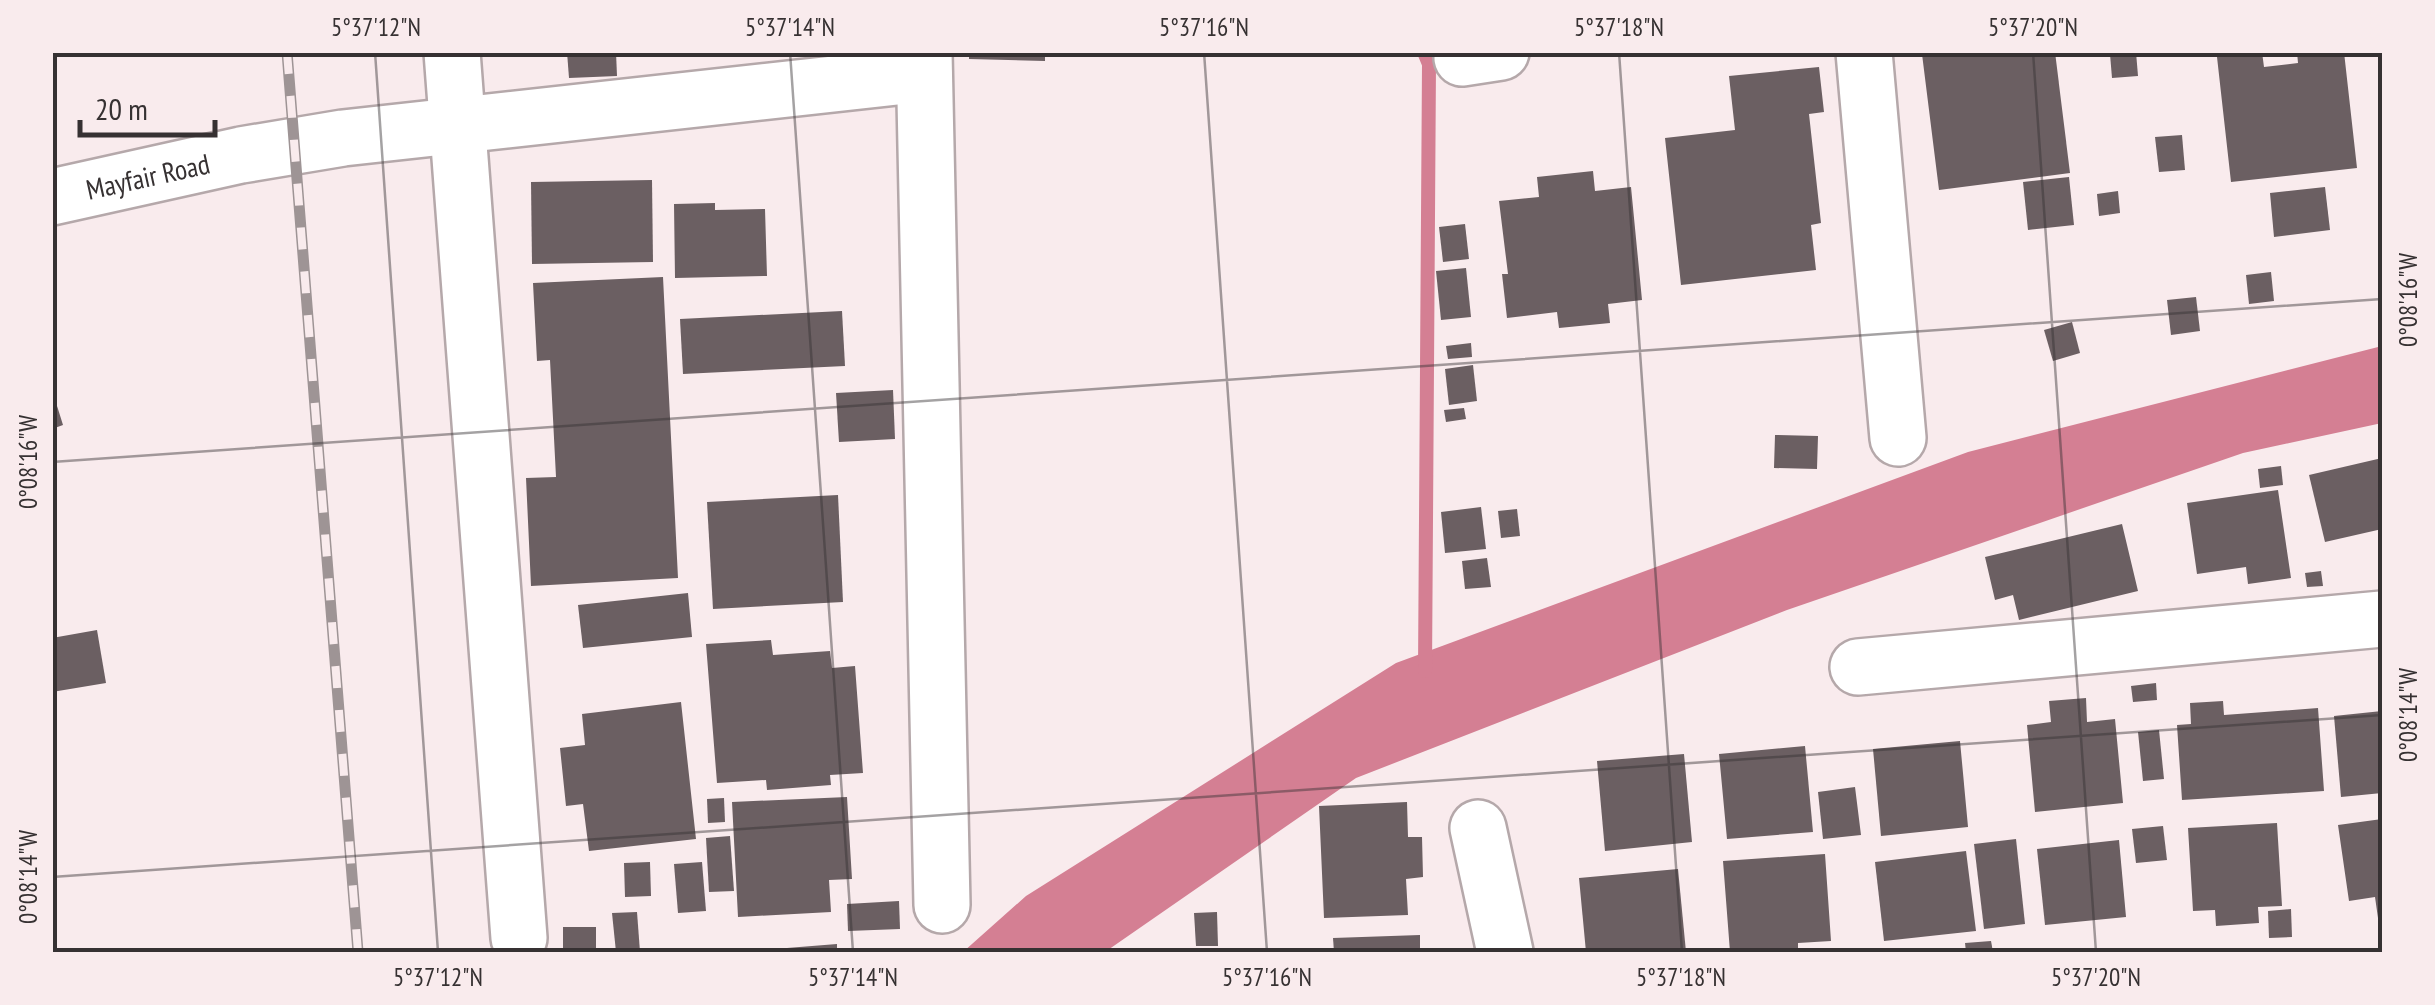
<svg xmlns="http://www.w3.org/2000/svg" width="2435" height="1005" viewBox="0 0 2435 1005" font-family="'PT Sans Narrow',sans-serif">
<rect width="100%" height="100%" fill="#f9ebed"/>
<!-- water -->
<path fill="#d47f93" d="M 2382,346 L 2382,423 L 2243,453 L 1787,610 L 1356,778 L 1105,952 L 963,952 L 1026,896 L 1396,663 L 1968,452 Z"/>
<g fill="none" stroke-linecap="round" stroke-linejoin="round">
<!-- stream -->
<path stroke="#d47f93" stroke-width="14" d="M 1424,52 L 1429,64 L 1425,671"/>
</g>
<!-- building -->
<g fill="#6b5f62">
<path d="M 567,52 L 616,52 L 617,76 L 569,78 Z"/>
<path d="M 969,52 L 1045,52 L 1045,61 L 969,59 Z"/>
<path d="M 1935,52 L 2055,52 L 2070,173 L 1939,190 L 1922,54 Z"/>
<path d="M 2136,52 L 2138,76 L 2112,78 L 2110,54 Z"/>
<path d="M 2262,52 L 2264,67 L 2298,63 L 2297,52 L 2344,52 L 2357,168 L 2231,182 L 2217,57 Z"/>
<path d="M 1819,67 L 1824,112 L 1809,114 L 1821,223 L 1811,225 L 1816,270 L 1681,285 L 1665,138 L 1735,130 L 1729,76 Z"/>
<path d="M 2182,135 L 2185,170 L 2159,172 L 2155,137 Z"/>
<path d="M 1593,171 L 1595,191 L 1631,187 L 1642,300 L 1608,304 L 1610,323 L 1559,328 L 1557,312 L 1507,318 L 1502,274 L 1508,274 L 1499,201 L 1539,197 L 1537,177 Z"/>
<path d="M 2069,177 L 2074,225 L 2028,230 L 2023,182 Z"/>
<path d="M 652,180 L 653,262 L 532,264 L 531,182 Z"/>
<path d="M 2325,187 L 2330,230 L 2274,237 L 2270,193 Z"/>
<path d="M 2118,191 L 2120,213 L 2099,216 L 2097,194 Z"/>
<path d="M 715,203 L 715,210 L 765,209 L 767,276 L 675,278 L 674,204 Z"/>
<path d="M 1465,224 L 1469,259 L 1443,262 L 1439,227 Z"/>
<path d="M 1466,268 L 1471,317 L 1441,320 L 1436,271 Z"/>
<path d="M 2271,272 L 2274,301 L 2249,304 L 2246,275 Z"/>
<path d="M 663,277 L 678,578 L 531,586 L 526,478 L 556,477 L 550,360 L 537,361 L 533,283 Z"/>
<path d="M 2196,297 L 2200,331 L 2171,335 L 2167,300 Z"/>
<path d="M 842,311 L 845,366 L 683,374 L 680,319 Z"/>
<path d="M 2072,322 L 2080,353 L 2053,361 L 2044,330 Z"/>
<path d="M 1471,343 L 1472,357 L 1448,359 L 1446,346 Z"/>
<path d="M 1473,365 L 1477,401 L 1449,405 L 1445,369 Z"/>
<path d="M 52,390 L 63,425 L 52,429 Z"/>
<path d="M 893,390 L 895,439 L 839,442 L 836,393 Z"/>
<path d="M 1464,408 L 1466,419 L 1446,422 L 1444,410 Z"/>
<path d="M 1775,435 L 1818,436 L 1817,469 L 1774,468 Z"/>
<path d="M 2382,458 L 2382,529 L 2325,542 L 2309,475 Z"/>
<path d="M 2281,466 L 2283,485 L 2260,488 L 2258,469 Z"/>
<path d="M 2278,490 L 2291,578 L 2248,584 L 2246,567 L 2197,574 L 2187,503 Z"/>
<path d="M 838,495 L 843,602 L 713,609 L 707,502 Z"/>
<path d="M 1481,507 L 1486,549 L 1445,553 L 1441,512 Z"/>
<path d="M 1517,509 L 1520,536 L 1501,538 L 1498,511 Z"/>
<path d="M 2122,524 L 2138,591 L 2019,620 L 2013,595 L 1995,600 L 1985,557 Z"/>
<path d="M 1487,558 L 1491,587 L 1465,589 L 1462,561 Z"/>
<path d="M 2321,571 L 2323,586 L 2307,587 L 2305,573 Z"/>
<path d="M 688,593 L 692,637 L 583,648 L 578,605 Z"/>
<path d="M 97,630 L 106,683 L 52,692 L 52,638 Z"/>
<path d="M 771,640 L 773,655 L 830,651 L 832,668 L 855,666 L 863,773 L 830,775 L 831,785 L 767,790 L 766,780 L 717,783 L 706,644 Z"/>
<path d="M 2156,683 L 2157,700 L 2133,702 L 2131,686 Z"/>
<path d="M 2086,698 L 2087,722 L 2115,719 L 2123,803 L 2035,812 L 2027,725 L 2051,722 L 2049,701 Z"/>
<path d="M 2223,701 L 2224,715 L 2318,708 L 2324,791 L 2182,800 L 2177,725 L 2191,724 L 2190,703 Z"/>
<path d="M 681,702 L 696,839 L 589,851 L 583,804 L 566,806 L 560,748 L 585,745 L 582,714 Z"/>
<path d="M 2382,711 L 2382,793 L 2341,797 L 2334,716 Z"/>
<path d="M 2159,730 L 2164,779 L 2143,781 L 2138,732 Z"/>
<path d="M 1960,741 L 1968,827 L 1881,836 L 1873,749 Z"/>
<path d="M 1805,746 L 1813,832 L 1727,839 L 1719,754 Z"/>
<path d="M 1684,754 L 1692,842 L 1605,851 L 1597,761 Z"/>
<path d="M 1855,787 L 1861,835 L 1823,839 L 1818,792 Z"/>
<path d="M 847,797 L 852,879 L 829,880 L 831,912 L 738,917 L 732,802 Z"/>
<path d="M 724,798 L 725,822 L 708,823 L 707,799 Z"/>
<path d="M 1407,802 L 1408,837 L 1422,837 L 1423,877 L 1406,879 L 1408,915 L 1324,918 L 1319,806 Z"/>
<path d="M 2382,819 L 2382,917 L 2378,918 L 2375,897 L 2349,901 L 2338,825 Z"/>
<path d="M 2277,823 L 2282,906 L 2258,907 L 2259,923 L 2216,926 L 2215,910 L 2193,911 L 2188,828 Z"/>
<path d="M 2163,826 L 2167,860 L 2136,863 L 2132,829 Z"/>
<path d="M 730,836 L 734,891 L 709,892 L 706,838 Z"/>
<path d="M 2016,839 L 2025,924 L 1984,929 L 1974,844 Z"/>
<path d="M 2119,840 L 2126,917 L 2045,925 L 2037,849 Z"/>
<path d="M 1966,851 L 1976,931 L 1884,941 L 1875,862 Z"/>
<path d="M 1825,854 L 1831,941 L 1798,943 L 1798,952 L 1730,952 L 1723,861 Z"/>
<path d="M 650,862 L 651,896 L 625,897 L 624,863 Z"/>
<path d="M 702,862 L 706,911 L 678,913 L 674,864 Z"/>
<path d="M 1678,869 L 1686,952 L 1586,952 L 1579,878 Z"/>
<path d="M 899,901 L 900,929 L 848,931 L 847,904 Z"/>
<path d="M 2291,909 L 2292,937 L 2269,938 L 2268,911 Z"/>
<path d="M 637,912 L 640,952 L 616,952 L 612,913 Z"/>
<path d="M 1217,912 L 1218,946 L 1196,946 L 1194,913 Z"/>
<rect x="563" y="927" width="33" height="25"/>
<path d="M 1420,935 L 1420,952 L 1334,952 L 1333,938 Z"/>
<path d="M 1991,941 L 1993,952 L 1966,952 L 1965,943 Z"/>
<path d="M 837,944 L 837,952 L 762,952 L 761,950 Z"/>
</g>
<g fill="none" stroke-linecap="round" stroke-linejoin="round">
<defs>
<g id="minor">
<path d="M 452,52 L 519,938"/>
<path d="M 924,52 L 942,905"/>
<path d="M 1864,52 L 1898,438"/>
<path d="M 1462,58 L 1501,52"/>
<path id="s1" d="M 52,197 L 241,155 L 343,138 L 924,74"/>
<path d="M 1858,667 L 2382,619"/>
<path d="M 1478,828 L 1505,952"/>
</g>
</defs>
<!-- minor casing -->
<use href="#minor" stroke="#b5a8aa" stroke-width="60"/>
<!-- minor -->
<use href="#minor" stroke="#fff" stroke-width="55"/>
<defs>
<path id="rail" d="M 287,52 L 358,952"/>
</defs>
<!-- rail casing -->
<use href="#rail" stroke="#9e9495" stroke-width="11"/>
<!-- rail -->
<use href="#rail" stroke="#f9ebed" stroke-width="8" stroke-dasharray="22" stroke-linecap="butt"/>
</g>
<!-- ticks -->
<path fill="none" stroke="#363132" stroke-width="2.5" stroke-opacity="0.45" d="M 375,52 L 438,952M 790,52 L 853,952M 1204,52 L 1267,952M 1619,52 L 1682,952M 2033,52 L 2096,952M 52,462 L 2382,299M 52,877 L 2382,715"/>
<g text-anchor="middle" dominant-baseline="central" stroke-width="10" stroke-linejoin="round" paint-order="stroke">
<!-- street labels -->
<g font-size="28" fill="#363132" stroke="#f9ebed">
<text stroke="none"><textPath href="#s1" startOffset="98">Mayfair Road</textPath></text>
</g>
</g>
<!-- border -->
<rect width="2435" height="1005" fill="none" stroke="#f9ebed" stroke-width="110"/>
<!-- scale -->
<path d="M80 120v15h135v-15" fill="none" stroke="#363132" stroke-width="5"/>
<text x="95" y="120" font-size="30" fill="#363132" stroke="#f9ebed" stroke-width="8" paint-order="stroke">20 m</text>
<rect x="55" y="55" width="2325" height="895" fill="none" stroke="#363132" stroke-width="4"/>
<g font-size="25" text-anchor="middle" fill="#363132">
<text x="376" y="36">5°37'12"N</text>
<text x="790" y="36">5°37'14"N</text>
<text x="1204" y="36">5°37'16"N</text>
<text x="1619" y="36">5°37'18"N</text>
<text x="2033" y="36">5°37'20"N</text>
<text transform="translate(2408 300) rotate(-90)" y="9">0°08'16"W</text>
<text transform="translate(28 462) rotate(-90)" y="9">0°08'16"W</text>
<text transform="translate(2408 715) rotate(-90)" y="9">0°08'14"W</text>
<text transform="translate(28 877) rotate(-90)" y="9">0°08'14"W</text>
<text x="438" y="986">5°37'12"N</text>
<text x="853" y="986">5°37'14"N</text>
<text x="1267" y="986">5°37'16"N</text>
<text x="1681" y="986">5°37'18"N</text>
<text x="2096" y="986">5°37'20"N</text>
</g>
</svg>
